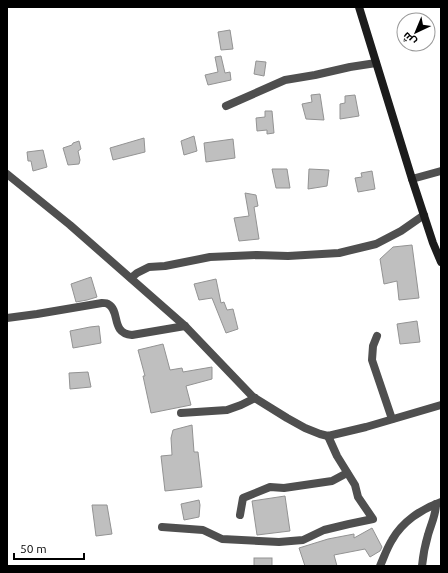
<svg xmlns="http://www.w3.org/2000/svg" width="448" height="573" viewBox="0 0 448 573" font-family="Ubuntu,Cairo,sans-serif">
<rect width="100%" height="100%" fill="#fff"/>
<!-- building -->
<g fill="#bfbfbf" stroke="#939393">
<path d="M 230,30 L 233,49 L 221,50 L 218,32 Z"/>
<path d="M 221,56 L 225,73 L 230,72 L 231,80 L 208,85 L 205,75 L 218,72 L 215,57 Z"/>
<path d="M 256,61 L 266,62 L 264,76 L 254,74 Z"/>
<path d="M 320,94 L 324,120 L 306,119 L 302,104 L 312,102 L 311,95 Z"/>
<path d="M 355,95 L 359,116 L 340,119 L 340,104 L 345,103 L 345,96 Z"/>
<path d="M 265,111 L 272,111 L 274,133 L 267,134 L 267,130 L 257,131 L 256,118 L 265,117 Z"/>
<path d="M 194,136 L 197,151 L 184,155 L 181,141 Z"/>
<path d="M 144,138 L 145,152 L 113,160 L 110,148 Z"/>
<path d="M 233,139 L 235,158 L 206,162 L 204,143 Z"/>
<path d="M 79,141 L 81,149 L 78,151 L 80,160 L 79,164 L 68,165 L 63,148 L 72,145 L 73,143 Z"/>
<path d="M 43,150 L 47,167 L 33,171 L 31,161 L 28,161 L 27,152 Z"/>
<path d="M 272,169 L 287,169 L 290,188 L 276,188 Z"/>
<path d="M 309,169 L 329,170 L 327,186 L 308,189 Z"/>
<path d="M 372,171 L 375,189 L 358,192 L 355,178 L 362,177 L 361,173 Z"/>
<path d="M 245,193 L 256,195 L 258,206 L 254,207 L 259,239 L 239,241 L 234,218 L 249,216 Z"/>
<path d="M 412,245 L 419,298 L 399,300 L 397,281 L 384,284 L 380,259 L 393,247 Z"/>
<path d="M 91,277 L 97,297 L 87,300 L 76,302 L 71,284 Z"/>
<path d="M 216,279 L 221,303 L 224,302 L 227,310 L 233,309 L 238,329 L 226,333 L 212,298 L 199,300 L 194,284 Z"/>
<path d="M 417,321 L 420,342 L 400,344 L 397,324 Z"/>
<path d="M 99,326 L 101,343 L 73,348 L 70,331 L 90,327 Z"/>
<path d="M 163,344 L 170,370 L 182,368 L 183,372 L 212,367 L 212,379 L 186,386 L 191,405 L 151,413 L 143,376 L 145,376 L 138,350 Z"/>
<path d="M 88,372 L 91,387 L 70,389 L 69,373 Z"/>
<path d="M 192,425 L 194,452 L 198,452 L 202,487 L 165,491 L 161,456 L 172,455 L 171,438 L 173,430 Z"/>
<path d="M 285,496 L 290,531 L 257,535 L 252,501 Z"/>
<path d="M 199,500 L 200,505 L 199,517 L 184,520 L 181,504 Z"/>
<path d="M 92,505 L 107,505 L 112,534 L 96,536 Z"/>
<path d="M 372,528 L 382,547 L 380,551 L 370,557 L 365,549 L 334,555 L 337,566 L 305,566 L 299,548 L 328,539 L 354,534 L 354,538 Z"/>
<rect x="254" y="558" width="18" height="8"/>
</g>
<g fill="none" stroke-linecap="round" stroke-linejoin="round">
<!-- street -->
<g stroke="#4f4f4f" stroke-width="8">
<path d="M 226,106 L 285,80 L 315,75 L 350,67 L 376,63"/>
<path d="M 7,174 L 70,225 L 185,326 L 253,397 L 287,418 L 305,428 L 320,434 L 328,436 L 366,427 L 441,405"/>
<path d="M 412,179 L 441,171"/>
<path d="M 131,278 L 137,273 L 149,267 L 165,266 L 210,257 L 257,255 L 288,256 L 339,253 L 376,244 L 401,231 L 424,215"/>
<path d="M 7,318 L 37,314 L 102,303 C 103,303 107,303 108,304 C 121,311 110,333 132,335 L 185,326"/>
<path d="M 377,336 L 373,346 L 372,360 L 392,419"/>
<path d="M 181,413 L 227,410 L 241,405 L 255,398"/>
<path d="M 240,515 L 243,498 L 270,487 L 284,488 L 332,481 L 347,473"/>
<path d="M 162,527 L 203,530 L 222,539 L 279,542 L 303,540 L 324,530 L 349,524 L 373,519 L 358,497 L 355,485 L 337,456 L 328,436"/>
<path d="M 380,566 C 384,557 387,548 392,540 C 402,522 421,509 441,502"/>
<path d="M 422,566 C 423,556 425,545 428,535 C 431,524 436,515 436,504"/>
</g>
<!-- secondary -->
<path stroke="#1c1c1c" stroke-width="8" d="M 359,7 L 412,179 L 433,243 L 441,262"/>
</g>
<!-- border -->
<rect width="448" height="573" fill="none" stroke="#000000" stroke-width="16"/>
<!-- north arrow -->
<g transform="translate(416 32) rotate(224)"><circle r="19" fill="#ffffff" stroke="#999999"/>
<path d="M0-3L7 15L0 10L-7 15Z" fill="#000000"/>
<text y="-6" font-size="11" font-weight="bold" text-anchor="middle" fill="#000000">ش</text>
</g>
<!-- scale -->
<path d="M14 553v6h70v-6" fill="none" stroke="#000000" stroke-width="2"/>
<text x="20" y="553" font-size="12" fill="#000000" stroke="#ffffff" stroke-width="3" paint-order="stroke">50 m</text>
</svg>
